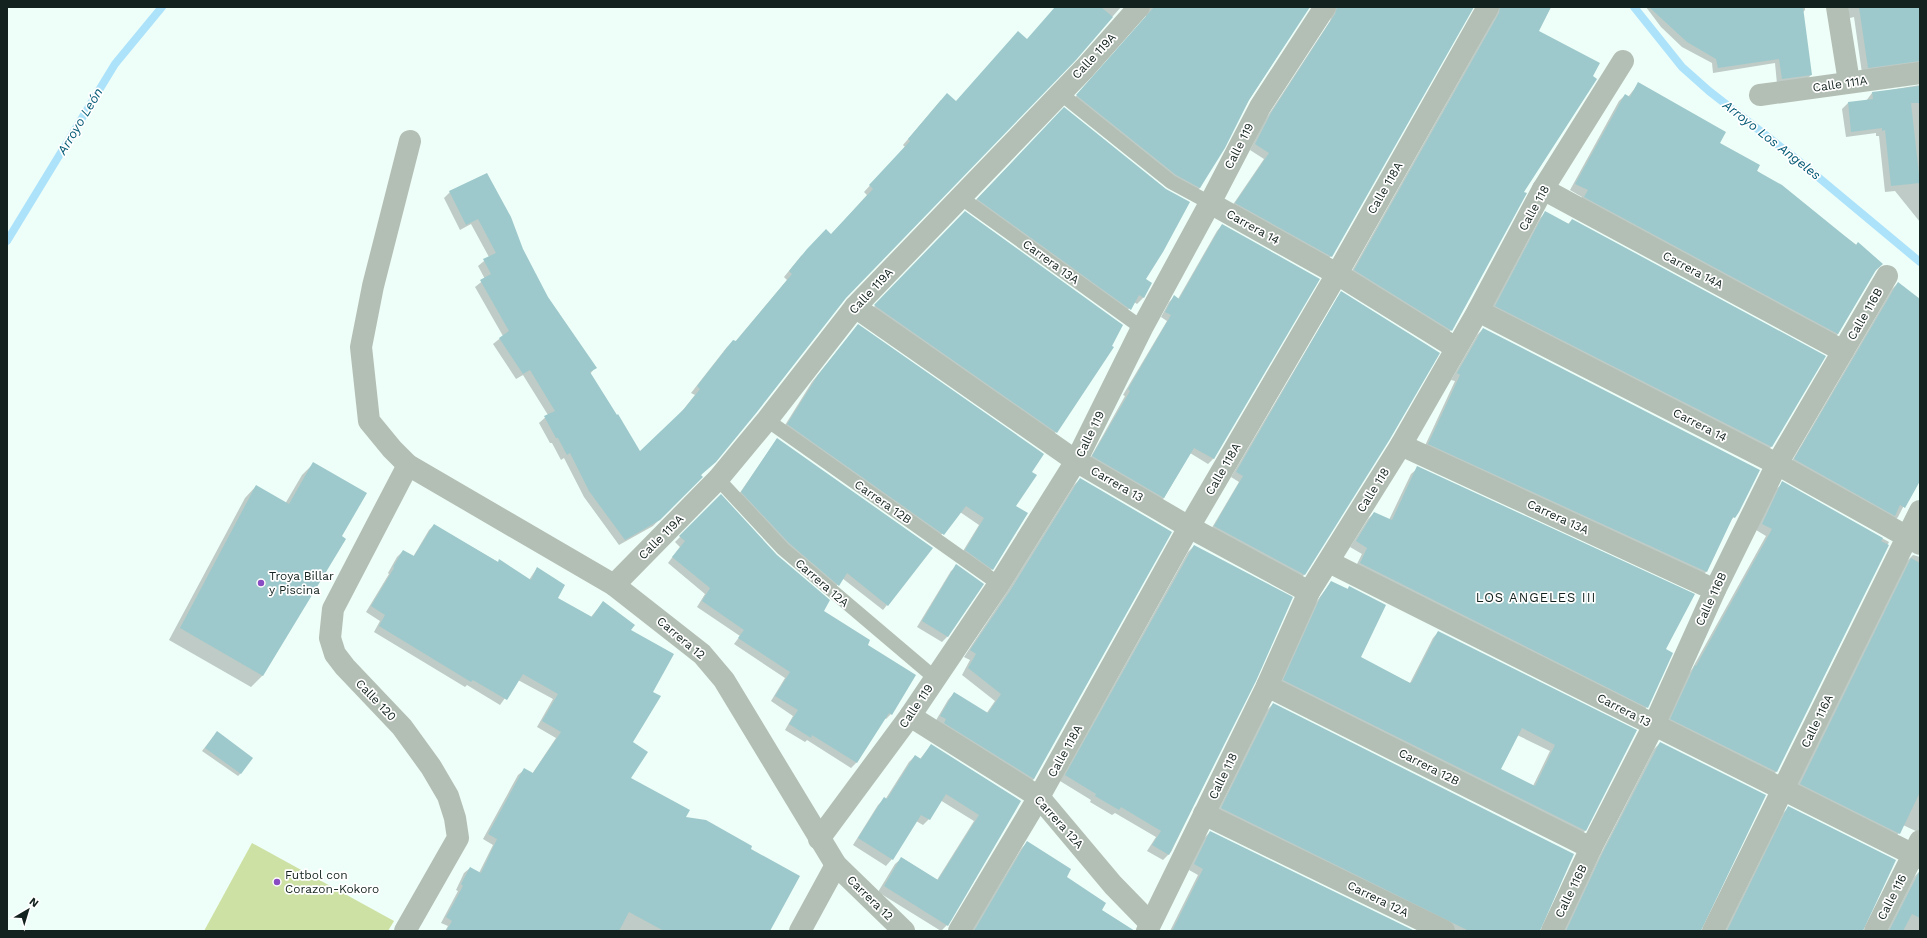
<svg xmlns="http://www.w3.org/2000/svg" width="1927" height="938" viewBox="0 0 1927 938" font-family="'Work Sans',sans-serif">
<rect width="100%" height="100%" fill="#eefef8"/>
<!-- green -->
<path fill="#cee1a5" d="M 252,843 L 394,921 L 388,931 L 204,931 Z"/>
<!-- shadow -->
<g fill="#0003" fill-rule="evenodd">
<path d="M 1056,7 L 1121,7 L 1075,59 L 845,298 L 700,476 L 701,477 L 653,526 L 619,545 L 584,497 L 564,458 L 561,460 L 552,443 L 550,443 L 539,423 L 548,415 L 523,375 L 516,379 L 493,344 L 503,336 L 475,287 L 485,279 L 478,266 L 489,257 L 471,224 L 460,230 L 444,198 L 450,192 L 522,250 L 548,298 L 595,368 L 590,374 L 639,453 L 679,415 L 695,395 L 691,393 L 727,347 L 733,341 L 735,342 L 787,280 L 784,277 L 801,256 L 831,235 L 867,195 L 864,192 L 905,147 L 903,145 L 941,100 L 956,102 L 1018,32 L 1027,40 Z"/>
<path d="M 1144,7 L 1309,7 L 1249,100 L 1200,188 L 1194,193 L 1071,102 L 1143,22 L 1146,16 Z"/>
<path d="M 1330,7 L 1472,7 L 1331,256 L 1326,262 L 1230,209 L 1264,159 L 1250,150 L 1265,120 L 1330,21 L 1332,14 Z"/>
<path d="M 1493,7 L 1551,7 L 1538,31 L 1522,192 L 1451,330 L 1445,336 L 1349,276 L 1493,20 L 1495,13 Z"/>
<path d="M 1646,7 L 1805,7 L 1805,10 L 1802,13 L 1811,75 L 1806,80 L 1777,84 L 1775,63 L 1713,73 L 1712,63 L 1682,47 L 1661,27 Z"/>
<path d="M 1841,7 L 1920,7 L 1920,69 L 1862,73 L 1854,17 L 1846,19 Z"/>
<path d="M 1639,83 L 1882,264 L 1874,272 L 1838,334 L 1832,340 L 1579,203 L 1582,197 L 1570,190 L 1619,101 L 1625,95 L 1628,97 Z"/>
<path d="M 1920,85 L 1920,222 L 1895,191 L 1885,192 L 1879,136 L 1876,136 L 1876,133 L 1846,137 L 1842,109 L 1848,103 L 1866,101 L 1872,93 Z"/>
<path d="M 1064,109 L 1144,279 L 1151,283 L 1143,298 L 1137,304 L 1134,302 L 1124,315 L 971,205 Z"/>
<path d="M 965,212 L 1056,432 L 1051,437 L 870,311 Z"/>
<path d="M 1545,213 L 1568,224 L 1572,220 L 1824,356 L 1771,447 L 1766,452 L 1490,311 L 1540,218 Z"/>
<path d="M 1222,225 L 1318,279 L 1213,459 L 1208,464 L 1190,453 L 1164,498 L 1158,503 L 1088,462 L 1125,396 L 1123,395 L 1167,321 L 1161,317 L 1169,302 L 1174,297 L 1178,299 L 1217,231 Z"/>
<path d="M 1898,283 L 1920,300 L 1920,474 L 1898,517 L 1892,524 L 1789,466 L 1892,289 Z"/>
<path d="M 1341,293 L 1389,438 L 1304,575 L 1299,580 L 1210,531 L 1239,482 L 1231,477 L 1337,298 Z"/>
<path d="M 858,325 L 1031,473 L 1015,507 L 992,569 L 987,575 L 960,556 L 979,525 L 960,512 L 937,540 L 782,430 L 812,382 Z"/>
<path d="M 1483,329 L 1734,517 L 1729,522 L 1706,572 L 1700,578 L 1423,450 L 1455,381 L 1451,380 L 1477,335 Z"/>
<path d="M 777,439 L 887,605 L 883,610 L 842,578 L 834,590 L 737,497 Z"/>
<path d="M 314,463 L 263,675 L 251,687 L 169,640 L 245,498 L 256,486 L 285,504 L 302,475 Z"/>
<path d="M 1418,468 L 1665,650 L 1647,707 L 1641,713 L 1354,570 L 1362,554 L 1350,547 L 1368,519 L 1374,513 L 1389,520 L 1411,474 Z"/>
<path d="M 1080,479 L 1034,779 L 1027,785 L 935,722 L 948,700 L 954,693 L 986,714 L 995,701 L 962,675 L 970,660 L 964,657 L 1003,598 L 1074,485 Z"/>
<path d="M 1783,483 L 1889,542 L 1776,772 L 1770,778 L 1665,726 L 1689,673 L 1692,669 L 1766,536 L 1756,530 L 1776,489 Z"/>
<path d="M 721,496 L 822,612 L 866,645 L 891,714 L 886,719 L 884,718 L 856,763 L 851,768 L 807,740 L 805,742 L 785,730 L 793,716 L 771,701 L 785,678 L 734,644 L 740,636 L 697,607 L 705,594 L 668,563 L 680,547 L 675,542 Z"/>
<path d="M 434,525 L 529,580 L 537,568 L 556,598 L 591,617 L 603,602 L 630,630 L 652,692 L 632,743 L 629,779 L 685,818 L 749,850 L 768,931 L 445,931 L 448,926 L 441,923 L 458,891 L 456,890 L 464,873 L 470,868 L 479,873 L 493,845 L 483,839 L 518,775 L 524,770 L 532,774 L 556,738 L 537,727 L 553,699 L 518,680 L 500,705 L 467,685 L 465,687 L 374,632 L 380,621 L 366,612 L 389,574 L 388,573 L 397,557 L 403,551 L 413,557 L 429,530 Z"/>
<path d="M 1194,546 L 1255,680 L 1171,852 L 1163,860 L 1147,851 L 1156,837 L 1115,813 L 1112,815 L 1090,802 L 1091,800 L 1060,781 L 1188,552 Z"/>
<path d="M 1913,555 L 1920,557 L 1920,833 L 1903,825 L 1899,833 L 1893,839 L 1794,790 L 1907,561 Z"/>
<path d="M 957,566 L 948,636 L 942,642 L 917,627 L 951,571 Z"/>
<path d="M 1331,582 L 1347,590 L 1349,587 L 1360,658 L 1410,683 L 1433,638 L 1438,632 L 1636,731 L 1585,831 L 1579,837 L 1278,686 L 1314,605 ZM 1517,735 L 1550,751 L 1533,786 L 1500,769 Z"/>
<path d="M 1273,704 L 1539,931 L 1449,931 L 1216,815 L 1267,710 Z"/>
<path d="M 217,732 L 241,773 L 238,776 L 202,751 Z"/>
<path d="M 1660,743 L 1700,931 L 1563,931 L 1597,861 L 1654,749 Z"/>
<path d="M 931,745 L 1020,801 L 947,925 L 941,931 L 878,892 L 895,864 L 902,858 L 937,880 L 974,821 L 940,800 L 929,819 L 923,825 L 916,821 L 892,859 L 886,866 L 853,845 L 878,805 L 884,799 L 885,800 L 909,762 L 915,756 L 920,759 Z"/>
<path d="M 1789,807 L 1862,931 L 1725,931 L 1783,813 Z"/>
<path d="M 1210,832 L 1413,931 L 1170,931 L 1198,875 L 1189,870 L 1204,838 Z"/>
<path d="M 1027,842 L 1101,910 L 1134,931 L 971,931 L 1021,849 Z"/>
<path d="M 1920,871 L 1920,931 L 1887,931 L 1914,877 Z"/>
</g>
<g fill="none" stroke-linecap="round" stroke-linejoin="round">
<!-- stream -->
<g stroke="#ace3fb" stroke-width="8">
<path d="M 1634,7 L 1682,67 L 1709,91 L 1800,162 L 1920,262"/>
<path d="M 7,241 L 115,64 L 162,7"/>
</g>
</g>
<!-- building -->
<g fill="#9ec9cc" fill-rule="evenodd">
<path d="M 1055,7 L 1101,7 L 1113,17 L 1076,60 L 846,298 L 757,412 L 716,462 L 701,475 L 703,477 L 660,520 L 625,540 L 589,491 L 570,453 L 567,455 L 558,438 L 556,438 L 544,416 L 555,411 L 530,370 L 523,374 L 499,338 L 509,331 L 480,280 L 491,274 L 483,259 L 496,253 L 478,219 L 466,225 L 449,191 L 487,173 L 511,217 L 523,249 L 548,297 L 597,368 L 590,372 L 617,415 L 618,414 L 640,451 L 684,409 L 700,389 L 697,386 L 733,340 L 736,341 L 792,274 L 789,271 L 807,249 L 826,229 L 831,234 L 873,189 L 869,185 L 910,141 L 908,139 L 947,93 L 956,101 L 1018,31 L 1027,39 Z"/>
<path d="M 1154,7 L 1310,7 L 1249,100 L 1225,148 L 1200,188 L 1176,175 L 1076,95 Z"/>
<path d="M 1337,7 L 1474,7 L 1332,257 L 1235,203 L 1269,153 L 1255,144 L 1271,113 L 1335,14 Z"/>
<path d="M 1500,7 L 1551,7 L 1539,31 L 1600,63 L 1593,76 L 1597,79 L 1524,192 L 1527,193 L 1452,331 L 1354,270 L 1499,13 Z"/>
<path d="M 1649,7 L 1803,7 L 1812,75 L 1782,79 L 1779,59 L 1718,68 L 1716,59 L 1687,42 Z"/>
<path d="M 1859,7 L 1920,7 L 1920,61 L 1868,68 Z"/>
<path d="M 1638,82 L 1726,132 L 1720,143 L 1760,165 L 1757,171 L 1782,185 L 1856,245 L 1858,242 L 1883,264 L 1876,270 L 1838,334 L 1584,197 L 1588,190 L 1575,184 L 1625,94 L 1630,97 Z"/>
<path d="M 1920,86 L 1920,103 L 1911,103 L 1920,183 L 1891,186 L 1885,130 L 1882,131 L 1882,128 L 1851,132 L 1848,102 L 1873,99 L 1872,92 Z"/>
<path d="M 1064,107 L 1166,189 L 1190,202 L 1163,252 L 1146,279 L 1152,283 L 1144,298 L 1139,295 L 1131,310 L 977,199 Z"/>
<path d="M 965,211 L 1123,325 L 1112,346 L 1114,347 L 1057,433 L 874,305 Z"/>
<path d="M 1545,211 L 1569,224 L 1572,219 L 1826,356 L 1772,447 L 1495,306 Z"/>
<path d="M 1222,224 L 1320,279 L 1214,459 L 1194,448 L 1164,498 L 1092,456 L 1130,391 L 1128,389 L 1171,315 L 1165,312 L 1174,295 L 1179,299 Z"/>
<path d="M 1898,282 L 1920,299 L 1920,481 L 1905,508 L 1900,505 L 1895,516 L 1794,459 Z"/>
<path d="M 1341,291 L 1440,353 L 1390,439 L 1305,575 L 1214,526 L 1243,476 L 1236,472 Z"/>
<path d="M 858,324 L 1044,454 L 1032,472 L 1037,475 L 1016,506 L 1028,513 L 993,570 L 965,550 L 984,518 L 966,506 L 944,535 L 787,424 L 818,375 Z"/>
<path d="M 1483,328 L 1760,470 L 1739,512 L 1735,518 L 1733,517 L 1707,572 L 1428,444 L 1460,375 L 1457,373 Z"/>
<path d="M 777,438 L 933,548 L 888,606 L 847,573 L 839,586 L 789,543 L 741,492 Z"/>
<path d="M 313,462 L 367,493 L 342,536 L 346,539 L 263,676 L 180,628 L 256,485 L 289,504 Z"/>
<path d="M 1417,466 L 1695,594 L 1666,649 L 1673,653 L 1648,708 L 1360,563 L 1367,548 L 1356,541 L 1374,512 L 1392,520 Z"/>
<path d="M 1080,478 L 1172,532 L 1034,779 L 944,723 L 946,719 L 940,716 L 954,692 L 988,713 L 1001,694 L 968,668 L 976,654 L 970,650 L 1010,591 Z"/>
<path d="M 1782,481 L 1883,538 L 1881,541 L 1889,545 L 1777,772 L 1670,719 L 1695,665 L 1696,666 L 1772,529 L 1762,524 Z"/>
<path d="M 721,494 L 777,555 L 830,600 L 824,611 L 870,640 L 868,645 L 916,675 L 892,715 L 889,713 L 857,763 L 812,735 L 811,738 L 789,724 L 798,710 L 775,696 L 790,672 L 738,638 L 744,630 L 702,601 L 710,588 L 672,557 L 685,541 L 679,536 Z"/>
<path d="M 434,524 L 498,562 L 499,559 L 531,580 L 537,567 L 565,585 L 558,598 L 592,617 L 603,601 L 635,625 L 631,630 L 674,654 L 653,692 L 661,696 L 633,742 L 648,752 L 631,778 L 690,810 L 686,817 L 706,820 L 752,846 L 751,849 L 800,876 L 770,931 L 664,931 L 629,912 L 619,931 L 446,931 L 452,921 L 446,917 L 463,886 L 461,884 L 470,867 L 481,873 L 497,839 L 488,834 L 524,768 L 533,773 L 561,732 L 542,721 L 558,694 L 523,674 L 507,700 L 473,680 L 471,682 L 379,626 L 385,615 L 371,606 L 394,568 L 393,567 L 403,550 L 414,556 Z"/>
<path d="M 1194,545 L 1293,597 L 1256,681 L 1169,855 L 1152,845 L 1161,831 L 1121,807 L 1119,810 L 1095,796 L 1096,794 L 1065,775 Z"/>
<path d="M 1911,558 L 1920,563 L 1920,792 L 1900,834 L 1800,784 Z"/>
<path d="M 956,564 L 984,584 L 948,637 L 922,621 Z"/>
<path d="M 1331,581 L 1348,589 L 1349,586 L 1386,605 L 1361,657 L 1410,683 L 1412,682 L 1438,631 L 1637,730 L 1586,831 L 1283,680 L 1320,598 ZM 1522,728 L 1555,745 L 1535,786 L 1501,769 Z"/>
<path d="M 1273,703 L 1574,854 L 1540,931 L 1469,931 L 1221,808 Z"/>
<path d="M 217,731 L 253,758 L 241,774 L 205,748 Z"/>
<path d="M 1660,742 L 1766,795 L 1701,931 L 1566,931 L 1602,854 Z"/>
<path d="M 931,744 L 1021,801 L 948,926 L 884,886 L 901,857 L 938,880 L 979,815 L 946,794 L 930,820 L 921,815 L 893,860 L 858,838 L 884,797 L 887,799 L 915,755 L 921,759 Z"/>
<path d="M 1788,806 L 1896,860 L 1863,931 L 1727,931 Z"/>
<path d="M 1210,831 L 1415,931 L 1172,931 L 1203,869 L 1194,864 Z"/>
<path d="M 1027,841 L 1071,869 L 1067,877 L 1106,903 L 1102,910 L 1135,931 L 974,931 Z"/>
<path d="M 1920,870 L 1920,918 L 1912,914 L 1903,931 L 1889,931 Z"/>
</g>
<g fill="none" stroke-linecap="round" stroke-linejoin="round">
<!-- service -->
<g stroke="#b3bfb5" stroke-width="14">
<path d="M 1060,93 L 1171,182 L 1210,203"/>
<path d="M 960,197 L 1142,328"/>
<path d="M 767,420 L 999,584"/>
<path d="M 718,479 L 783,549 L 935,678"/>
</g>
<!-- minor -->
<g stroke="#b3bfb5" stroke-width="22">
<path d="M 1837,7 L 1849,82"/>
<path d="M 1760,95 L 1920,73"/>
<path d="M 410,141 L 373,286 L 361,347 L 369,421 L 392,449 L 408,465 L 614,585 L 702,654 L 724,680 L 836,865 L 904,931"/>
<path d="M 1543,189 L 1843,351"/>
<path d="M 1210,203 L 1337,274 L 1456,348"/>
<path d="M 855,307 L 1076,461 L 1189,527 L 1309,592"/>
<path d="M 1478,311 L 1777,464 L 1920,544"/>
<path d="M 1401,445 L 1715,590"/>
<path d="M 1329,562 L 1920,858"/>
<path d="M 614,585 L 718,479 L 767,420 L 855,307 L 1085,68 L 1139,7"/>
<path d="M 1267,686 L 1591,848"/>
<path d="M 910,716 L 1039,797 L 1113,885 L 1150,923"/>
<path d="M 1204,814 L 1444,931"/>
<path d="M 819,839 L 910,716 L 999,584 L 1076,461 L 1142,328 L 1210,203 L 1260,107 L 1325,7"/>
<path d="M 405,931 L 458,838 L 455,818 L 448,796 L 431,767 L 402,727 L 345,667 L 335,654 L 330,638 L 333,609 L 408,465"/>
<path d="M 800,931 L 836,865"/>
<path d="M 959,931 L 1039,797 L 1189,527 L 1337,274 L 1488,7"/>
<path d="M 1147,931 L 1267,686 L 1309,592 L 1401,445 L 1478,311 L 1543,189 L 1623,61"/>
<path d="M 1552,931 L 1591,848 L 1654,725 L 1715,590 L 1777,464 L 1887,276"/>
<path d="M 1713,931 L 1920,511"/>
<path d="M 1875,931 L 1920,841"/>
</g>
</g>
<!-- markers -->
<g fill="#8a4cc2" stroke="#fff" stroke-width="1.5">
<circle cx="261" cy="583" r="4"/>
<circle cx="277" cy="882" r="4"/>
</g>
<g text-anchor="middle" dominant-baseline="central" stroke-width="3.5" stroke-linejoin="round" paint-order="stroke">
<!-- street labels -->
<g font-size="12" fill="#13221e" stroke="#fff">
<text transform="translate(1094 56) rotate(-47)">Calle 119A</text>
<text transform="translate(1840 84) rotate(-8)">Calle 111A</text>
<text transform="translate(1239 146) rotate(-63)">Calle 119</text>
<text transform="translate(1385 188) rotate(-60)">Calle 118A</text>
<text transform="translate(1534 208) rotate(-61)">Calle 118</text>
<text transform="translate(1253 227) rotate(29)">Carrera 14</text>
<text transform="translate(1051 262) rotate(36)">Carrera 13A</text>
<text transform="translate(1693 270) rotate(28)">Carrera 14A</text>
<text transform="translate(871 291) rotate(-47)">Calle 119A</text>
<text transform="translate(1865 314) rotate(-60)">Calle 116B</text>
<text transform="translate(1700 425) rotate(27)">Carrera 14</text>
<text transform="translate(1090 434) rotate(-64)">Calle 119</text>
<text transform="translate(1223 469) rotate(-60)">Calle 118A</text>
<text transform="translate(1117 484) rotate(30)">Carrera 13</text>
<text transform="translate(1373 490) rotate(-58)">Calle 118</text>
<text transform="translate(883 502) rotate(35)">Carrera 12B</text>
<text transform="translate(1558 517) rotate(25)">Carrera 13A</text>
<text transform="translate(661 537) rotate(-45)">Calle 119A</text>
<text transform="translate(822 583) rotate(41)">Carrera 12A</text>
<text transform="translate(1711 599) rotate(-65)">Calle 116B</text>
<text transform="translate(681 638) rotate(40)">Carrera 12</text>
<text transform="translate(376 700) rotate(46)">Calle 120</text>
<text transform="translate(916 706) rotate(-56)">Calle 119</text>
<text transform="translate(1624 710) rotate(27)">Carrera 13</text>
<text transform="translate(1817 721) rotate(-64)">Calle 116A</text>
<text transform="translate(1065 751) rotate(-61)">Calle 118A</text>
<text transform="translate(1429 767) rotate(27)">Carrera 12B</text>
<text transform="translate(1223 776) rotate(-64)">Calle 118</text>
<text transform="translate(1059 822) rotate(48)">Carrera 12A</text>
<text transform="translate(1571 891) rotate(-64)">Calle 116B</text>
<text transform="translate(1892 897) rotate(-63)">Calle 116</text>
<text transform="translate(870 898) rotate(44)">Carrera 12</text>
<text transform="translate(1378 899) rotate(26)">Carrera 12A</text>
</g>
<!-- poi labels -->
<g font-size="12" fill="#13221e" stroke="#fff" text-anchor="start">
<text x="269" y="576">Troya Billar<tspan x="269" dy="14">y Piscina</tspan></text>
<text x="285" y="875">Futbol con<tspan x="285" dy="14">Corazon-Kokoro</tspan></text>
</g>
<!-- water labels -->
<g font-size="13" font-style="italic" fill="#025974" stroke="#fff">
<text transform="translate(80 121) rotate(-59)">Arroyo León</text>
<text transform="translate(1772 140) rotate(38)">Arroyo Los Angeles</text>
</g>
<!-- neighbourhood labels -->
<g font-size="13" letter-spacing="1" fill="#13221e" stroke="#fff">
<text x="1536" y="597">LOS ANGELES III</text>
</g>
</g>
<!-- border -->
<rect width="1927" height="938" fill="none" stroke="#13221e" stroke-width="16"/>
<!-- north arrow -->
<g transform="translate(28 910) rotate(38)" stroke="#ffffff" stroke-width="3" paint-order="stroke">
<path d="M0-3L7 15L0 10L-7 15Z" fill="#13221e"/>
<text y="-6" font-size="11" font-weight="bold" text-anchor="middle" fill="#13221e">N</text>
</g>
</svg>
